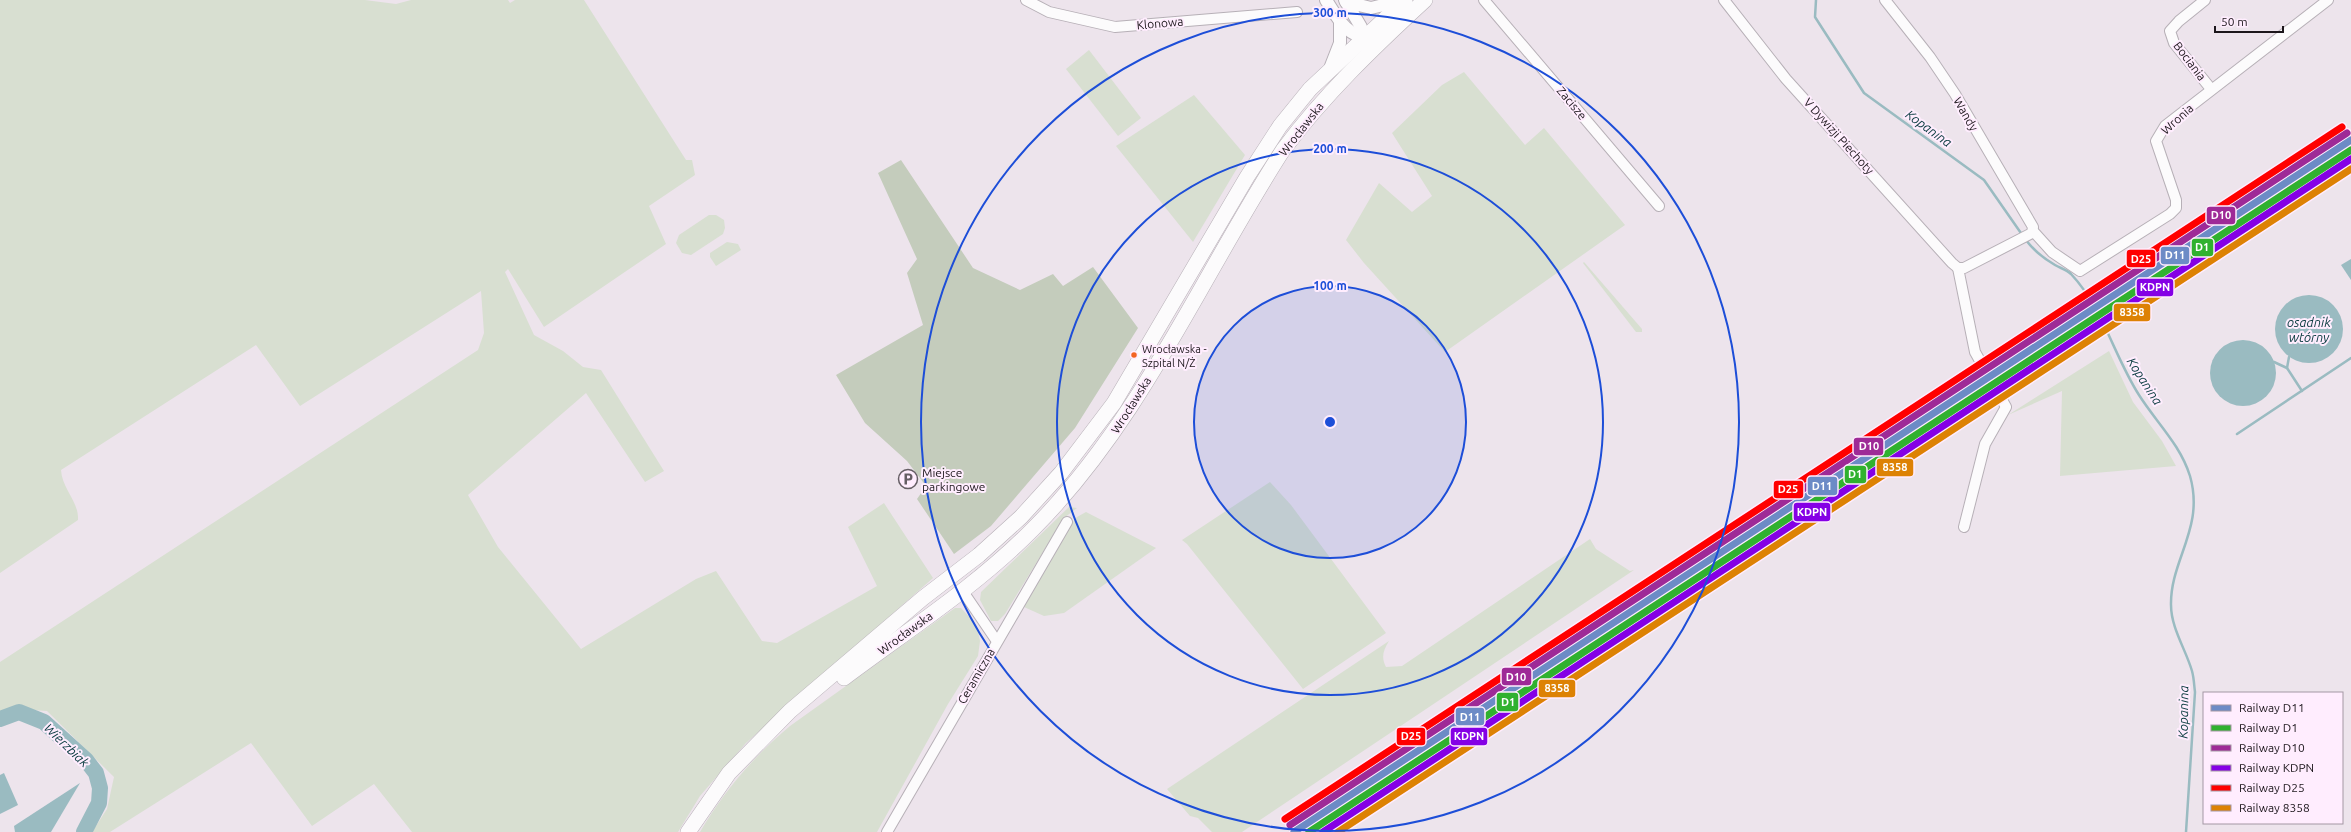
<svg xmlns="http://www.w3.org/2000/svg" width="2351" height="832" viewBox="0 0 2351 832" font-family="Ubuntu,sans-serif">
<rect width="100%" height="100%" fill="#ede4ec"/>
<!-- green -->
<g fill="#d8dfd1">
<path d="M 0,0 L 365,0 L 396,4 L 411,0 L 508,0 L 510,3 L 515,0 L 584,0 L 686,160 L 692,160 L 695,175 L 649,206 L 666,244 L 544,327 L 508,269 L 505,272 L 534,335 L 563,351 L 583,367 L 601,370 L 664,471 L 645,482 L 586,393 L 468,495 L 498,547 L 581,649 L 696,579 L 716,571 L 762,641 L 777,643 L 877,586 L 848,527 L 884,503 L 933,578 L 746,743 L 700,796 L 678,832 L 412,832 L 374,784 L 312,826 L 251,743 L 110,832 L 92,832 L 107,809 L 114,777 L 47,711 L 17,709 L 0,713 L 0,662 L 478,350 L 484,333 L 481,291 L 300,406 L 256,345 L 61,470 C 62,489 79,501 78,520 L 0,573 Z"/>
<path d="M 1089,50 L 1141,118 L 1118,136 L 1066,69 Z"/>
<path d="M 1464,72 L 1525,145 L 1544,128 L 1625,225 L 1445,352 L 1364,263 L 1346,240 L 1379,183 L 1412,212 L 1432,196 L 1392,133 L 1442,85 Z"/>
<path d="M 1194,95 L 1245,155 L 1193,242 L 1116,146 Z"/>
<path d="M 709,215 L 716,215 L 724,220 L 725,228 L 723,234 L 691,255 L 682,253 L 676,243 L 679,235 Z"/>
<path d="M 727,242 L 738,244 L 741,250 L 716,266 L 710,257 L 710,253 Z"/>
<path d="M 1584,262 L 1642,329 L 1642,332 L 1636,332 L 1583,263 Z"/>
<path d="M 2109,351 L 2133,402 L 2162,441 L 2176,466 L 2060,476 L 2062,391 L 2008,415 Z"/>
<path d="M 1270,482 L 1291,505 L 1386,633 L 1303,689 L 1187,544 L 1182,540 Z"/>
<path d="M 1069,507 L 1077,508 L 1064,518 L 1005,614 L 998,621 L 991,621 L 980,600 L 981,592 Z"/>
<path d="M 1086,512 L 1156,548 L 1064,613 L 1044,616 L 1024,607 L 1023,603 L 1069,527 L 1077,517 Z"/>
<path d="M 1590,539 L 1596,549 L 1630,571 L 1634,570 L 1242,832 L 1212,832 L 1198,818 L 1190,816 L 1167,789 L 1389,641 C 1383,651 1381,657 1386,667 L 1402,666 Z"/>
<path d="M 955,608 L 961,608 L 974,622 L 978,631 L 980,641 L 978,656 L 948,704 L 877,832 L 700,832 C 724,791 754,756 790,726 Z"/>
</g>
<!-- forest -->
<path fill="#c4ccbc" d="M 901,160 L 973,268 L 1020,290 L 1053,274 L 1063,286 L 1093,267 L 1138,328 L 1075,428 L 991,526 L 954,554 L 917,499 L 926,486 L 907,461 L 865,423 L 836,375 L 923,325 L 907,273 L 917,259 L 878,173 Z"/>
<!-- water -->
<g fill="#9abbc1">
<path d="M 2351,259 L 2351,280 L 2341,265 Z"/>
<circle cx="2309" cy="329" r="34"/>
<circle cx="2243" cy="373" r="33"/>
<path d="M 4,773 L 18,805 L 0,814 L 0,775 Z"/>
<path d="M 80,783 L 51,832 L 15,832 L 14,826 Z"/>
</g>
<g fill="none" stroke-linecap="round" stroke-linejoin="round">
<!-- stream -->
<g stroke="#9abbc1" stroke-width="2.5">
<path d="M 1816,0 L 1815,17 L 1864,93 L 1984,180 L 2023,236"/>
<path d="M 2026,240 C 2034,251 2043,258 2055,265 C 2060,268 2067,270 2071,274 C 2103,308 2114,356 2139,395 C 2156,422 2180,444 2190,476 C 2205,528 2170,560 2171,605 C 2171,628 2186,650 2192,671 C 2194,678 2194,685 2195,692 L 2186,832"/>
<path d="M 2289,357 L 2287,368 L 2302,391"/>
<path d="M 2274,362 L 2287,368"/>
<path d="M 2237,434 L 2351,358"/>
</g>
<!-- river -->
<path stroke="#9abbc1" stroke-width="16" d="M 0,719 L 19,712 L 44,722 L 86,760 L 96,773 L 100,788 L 99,803 L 84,832"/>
<defs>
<g id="minor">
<path d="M 1026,0 L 1049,12 L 1115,27 L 1297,12"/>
<path d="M 1484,0 L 1659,206"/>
<path d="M 1724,0 L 1786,79 L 1952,263 L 1958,268 L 1964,268 L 2032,233 L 2033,227 L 1955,94 L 1930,57 L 1885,0"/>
<path d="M 2205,0 L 2179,21 L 2170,31 L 2174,43 L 2211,89"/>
<path d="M 2033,231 L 2052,252 L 2080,271 L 2170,214 L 2176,208 L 2176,200 L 2156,141 L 2165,126 L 2328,0"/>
<path d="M 1958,268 L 1975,352 L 2006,407 L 1985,444 L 1964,527"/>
<path d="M 962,590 L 996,640"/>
<path d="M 887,832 L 1067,522"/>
</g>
<g id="tertiary">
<path d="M 1326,0 C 1338,19 1347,37 1371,39"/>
<path d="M 1345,0 L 1361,27 L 1363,44"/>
<path d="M 1346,2 L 1371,8 L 1405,0"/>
<path d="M 1331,66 L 1340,43 L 1340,23"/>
</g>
<g id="primary">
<path d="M 844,678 C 908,630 977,586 1033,529 C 1141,421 1201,277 1283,150 C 1324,95 1374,47 1425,0"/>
<path d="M 688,832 L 729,773 L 790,711 L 923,598 L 979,555 L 1021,517 L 1061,473 L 1114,403 L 1247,177 L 1280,126 L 1310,89 L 1405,0"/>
</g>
</defs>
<!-- minor casing -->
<use href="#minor" stroke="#b7b0b7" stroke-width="12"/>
<!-- tertiary casing -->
<use href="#tertiary" stroke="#b7b0b7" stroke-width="14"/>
<!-- primary casing -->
<use href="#primary" stroke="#b7b0b7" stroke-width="16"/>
<!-- minor -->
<use href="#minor" stroke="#fcfbfc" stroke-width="10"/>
<!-- tertiary -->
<use href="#tertiary" stroke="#fcfbfc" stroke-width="12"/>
<!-- primary -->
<use href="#primary" stroke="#fcfbfc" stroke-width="15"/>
<!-- rail -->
<path stroke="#d4d1d3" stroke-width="2.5" stroke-dasharray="8 4" stroke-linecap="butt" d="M 1325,832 L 2351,167"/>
<defs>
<path id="rail-1" d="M 1294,832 L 2351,140"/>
<path id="rail-2" d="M 1309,832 L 2351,150"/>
<path id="rail-3" d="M 1290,825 L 2347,133"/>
<path id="rail-4" d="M 1323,832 L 2351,159"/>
<path id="rail-5" d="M 1285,819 L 2342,127"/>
<path id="rail-6" d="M 1338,832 L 2351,169"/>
</defs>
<!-- rail-1 casing -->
<use href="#rail-1" stroke="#ffedfe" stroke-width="10"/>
<!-- rail-2 casing -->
<use href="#rail-2" stroke="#ffedfe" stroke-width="10"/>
<!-- rail-3 casing -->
<use href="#rail-3" stroke="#ffedfe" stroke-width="10"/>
<!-- rail-4 casing -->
<use href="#rail-4" stroke="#ffedfe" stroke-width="10"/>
<!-- rail-5 casing -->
<use href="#rail-5" stroke="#ffedfe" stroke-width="10"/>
<!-- rail-6 casing -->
<use href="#rail-6" stroke="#ffedfe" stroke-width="10"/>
<!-- rail-1 -->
<use href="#rail-1" stroke="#6c8bc6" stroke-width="7"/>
<!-- rail-2 -->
<use href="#rail-2" stroke="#30b12f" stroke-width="7"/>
<!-- rail-3 -->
<use href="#rail-3" stroke="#9e2a97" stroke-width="7"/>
<!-- rail-4 -->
<use href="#rail-4" stroke="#8500e5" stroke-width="7"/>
<!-- rail-5 -->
<use href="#rail-5" stroke="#f00" stroke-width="7"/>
<!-- rail-6 -->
<use href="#rail-6" stroke="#dd8204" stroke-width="7"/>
</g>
<!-- distance rings -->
<circle cx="1330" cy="422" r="136" fill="#1d4ed8" fill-opacity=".12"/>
<g fill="none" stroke="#1d4ed8" stroke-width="2">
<circle cx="1330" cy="422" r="136"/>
<circle cx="1330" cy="422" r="273"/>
<circle cx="1330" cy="422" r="409"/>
</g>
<!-- icons -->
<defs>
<symbol id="parking-ring" viewBox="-11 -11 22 22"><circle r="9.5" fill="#ffedfe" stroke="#655e64" stroke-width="1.5"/><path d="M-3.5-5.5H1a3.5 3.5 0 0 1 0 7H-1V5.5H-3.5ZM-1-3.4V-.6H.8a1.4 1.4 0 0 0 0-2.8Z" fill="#655e64"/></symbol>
</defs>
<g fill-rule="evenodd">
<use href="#parking-ring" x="897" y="468" width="22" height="22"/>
</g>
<!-- markers -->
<circle fill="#f26522" stroke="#ffedfe" stroke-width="1.5" cx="1134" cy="355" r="3.5"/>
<g text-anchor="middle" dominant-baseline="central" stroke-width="4" stroke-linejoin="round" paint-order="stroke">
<!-- bus labels -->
<g font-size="11" fill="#1c161b" stroke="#ffedfe" text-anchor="start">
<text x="1142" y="349">Wrocławska -<tspan x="1142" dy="14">Szpital N/Ż</tspan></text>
</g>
<!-- street labels -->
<g font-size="12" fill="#1c161b" stroke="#ffedfe">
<text transform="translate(1160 23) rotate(-5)">Klonowa</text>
<text transform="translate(2190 61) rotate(53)">Bociania</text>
<text transform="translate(1572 103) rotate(50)">Zacisze</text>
<text transform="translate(1966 114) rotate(60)">Wandy</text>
<text transform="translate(2177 119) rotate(-42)">Wronia</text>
<text transform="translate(1301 129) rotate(-52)">Wrocławska</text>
<text transform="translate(1839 136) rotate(48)">V Dywizji Piechoty</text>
<text transform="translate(1131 405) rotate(-58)">Wrocławska</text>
<text transform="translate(905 633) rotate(-36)">Wrocławska</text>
<text transform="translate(976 676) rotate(-60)">Ceramiczna</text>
</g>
<!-- poi labels -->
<g font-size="12" fill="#1c161b" stroke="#ffedfe" text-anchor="start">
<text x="922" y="472">Miejsce<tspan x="922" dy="14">parkingowe</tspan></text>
</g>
<!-- water labels -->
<g font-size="13" font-style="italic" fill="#093b3f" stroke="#ffedfe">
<text transform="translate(1929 128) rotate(36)">Kopanina</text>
<text x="2309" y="322">osadnik<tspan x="2309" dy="15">wtórny</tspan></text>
<text transform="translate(2145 381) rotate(57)">Kopanina</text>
<text transform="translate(2183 712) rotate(-89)">Kopanina</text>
<text transform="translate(67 745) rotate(44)">Wierzbiak</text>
</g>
</g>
<circle cx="1330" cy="422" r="6" fill="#1d4ed8" stroke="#ffedfe" stroke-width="2"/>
<g font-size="12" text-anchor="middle" font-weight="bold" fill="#1d4ed8" stroke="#ffedfe" stroke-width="4" stroke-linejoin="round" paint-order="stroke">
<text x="1330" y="17">300 m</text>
<text x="1330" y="153">200 m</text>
<text x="1330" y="290">100 m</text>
</g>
<g stroke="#ffedfe" stroke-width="1.5">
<rect x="2206" y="206" width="30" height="19" rx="4" fill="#9e2a97"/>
<rect x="2191" y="238" width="23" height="19" rx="4" fill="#30b12f"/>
<rect x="2160" y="246" width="30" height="19" rx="4" fill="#6c8bc6"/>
<rect x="2126" y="249" width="30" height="19" rx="4" fill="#f00"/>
<rect x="2136" y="278" width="38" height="19" rx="4" fill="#8500e5"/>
<rect x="2113" y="303" width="38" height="19" rx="4" fill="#dd8204"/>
<rect x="1853" y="437" width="31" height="19" rx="4" fill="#9e2a97"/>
<rect x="1876" y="458" width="38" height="19" rx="4" fill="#dd8204"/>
<rect x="1844" y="465" width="23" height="19" rx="4" fill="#30b12f"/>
<rect x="1807" y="476" width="31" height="20" rx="4" fill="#6c8bc6"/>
<rect x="1773" y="480" width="31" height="19" rx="4" fill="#f00"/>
<rect x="1793" y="502" width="38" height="20" rx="4" fill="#8500e5"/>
<rect x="1501" y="667" width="31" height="19" rx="4" fill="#9e2a97"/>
<rect x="1538" y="679" width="38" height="19" rx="4" fill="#dd8204"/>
<rect x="1496" y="692" width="23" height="20" rx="4" fill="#30b12f"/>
<rect x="1455" y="707" width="30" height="19" rx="4" fill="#6c8bc6"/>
<rect x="1450" y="727" width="38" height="19" rx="4" fill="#8500e5"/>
<rect x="1396" y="727" width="30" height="19" rx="4" fill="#f00"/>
</g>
<g font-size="11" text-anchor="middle" font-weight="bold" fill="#fff">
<text x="2221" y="219">D10</text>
<text x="2202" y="251">D1</text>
<text x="2175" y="259">D11</text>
<text x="2141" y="263">D25</text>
<text x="2155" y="291">KDPN</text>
<text x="2132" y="316">8358</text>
<text x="1869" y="450">D10</text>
<text x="1895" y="471">8358</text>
<text x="1855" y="478">D1</text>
<text x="1822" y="490">D11</text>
<text x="1788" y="493">D25</text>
<text x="1812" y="516">KDPN</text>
<text x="1516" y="681">D10</text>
<text x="1557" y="692">8358</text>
<text x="1508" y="706">D1</text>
<text x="1470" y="721">D11</text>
<text x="1469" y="740">KDPN</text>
<text x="1411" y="740">D25</text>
</g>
<!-- legend -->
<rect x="2203" y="692" width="140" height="132" fill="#ffedfe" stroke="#a497a3"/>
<rect x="2211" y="705" width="20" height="6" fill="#6c8bc6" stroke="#a497a3"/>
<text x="2239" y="712" font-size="12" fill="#1c161b">Railway D11</text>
<rect x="2211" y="725" width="20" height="6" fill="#30b12f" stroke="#a497a3"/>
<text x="2239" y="732" font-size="12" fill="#1c161b">Railway D1</text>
<rect x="2211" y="745" width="20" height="6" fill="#9e2a97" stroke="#a497a3"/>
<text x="2239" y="752" font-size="12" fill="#1c161b">Railway D10</text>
<rect x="2211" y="765" width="20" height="6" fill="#8500e5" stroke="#a497a3"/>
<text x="2239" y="772" font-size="12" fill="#1c161b">Railway KDPN</text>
<rect x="2211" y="785" width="20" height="6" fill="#ff0000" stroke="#a497a3"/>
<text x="2239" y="792" font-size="12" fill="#1c161b">Railway D25</text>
<rect x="2211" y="805" width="20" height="6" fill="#dd8204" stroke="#a497a3"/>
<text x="2239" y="812" font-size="12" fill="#1c161b">Railway 8358</text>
<!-- scale -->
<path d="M2215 26v6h68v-6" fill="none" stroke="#1c161b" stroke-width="2"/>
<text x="2221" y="26" font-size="12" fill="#1c161b" stroke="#ffedfe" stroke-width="3" paint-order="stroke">50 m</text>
</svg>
